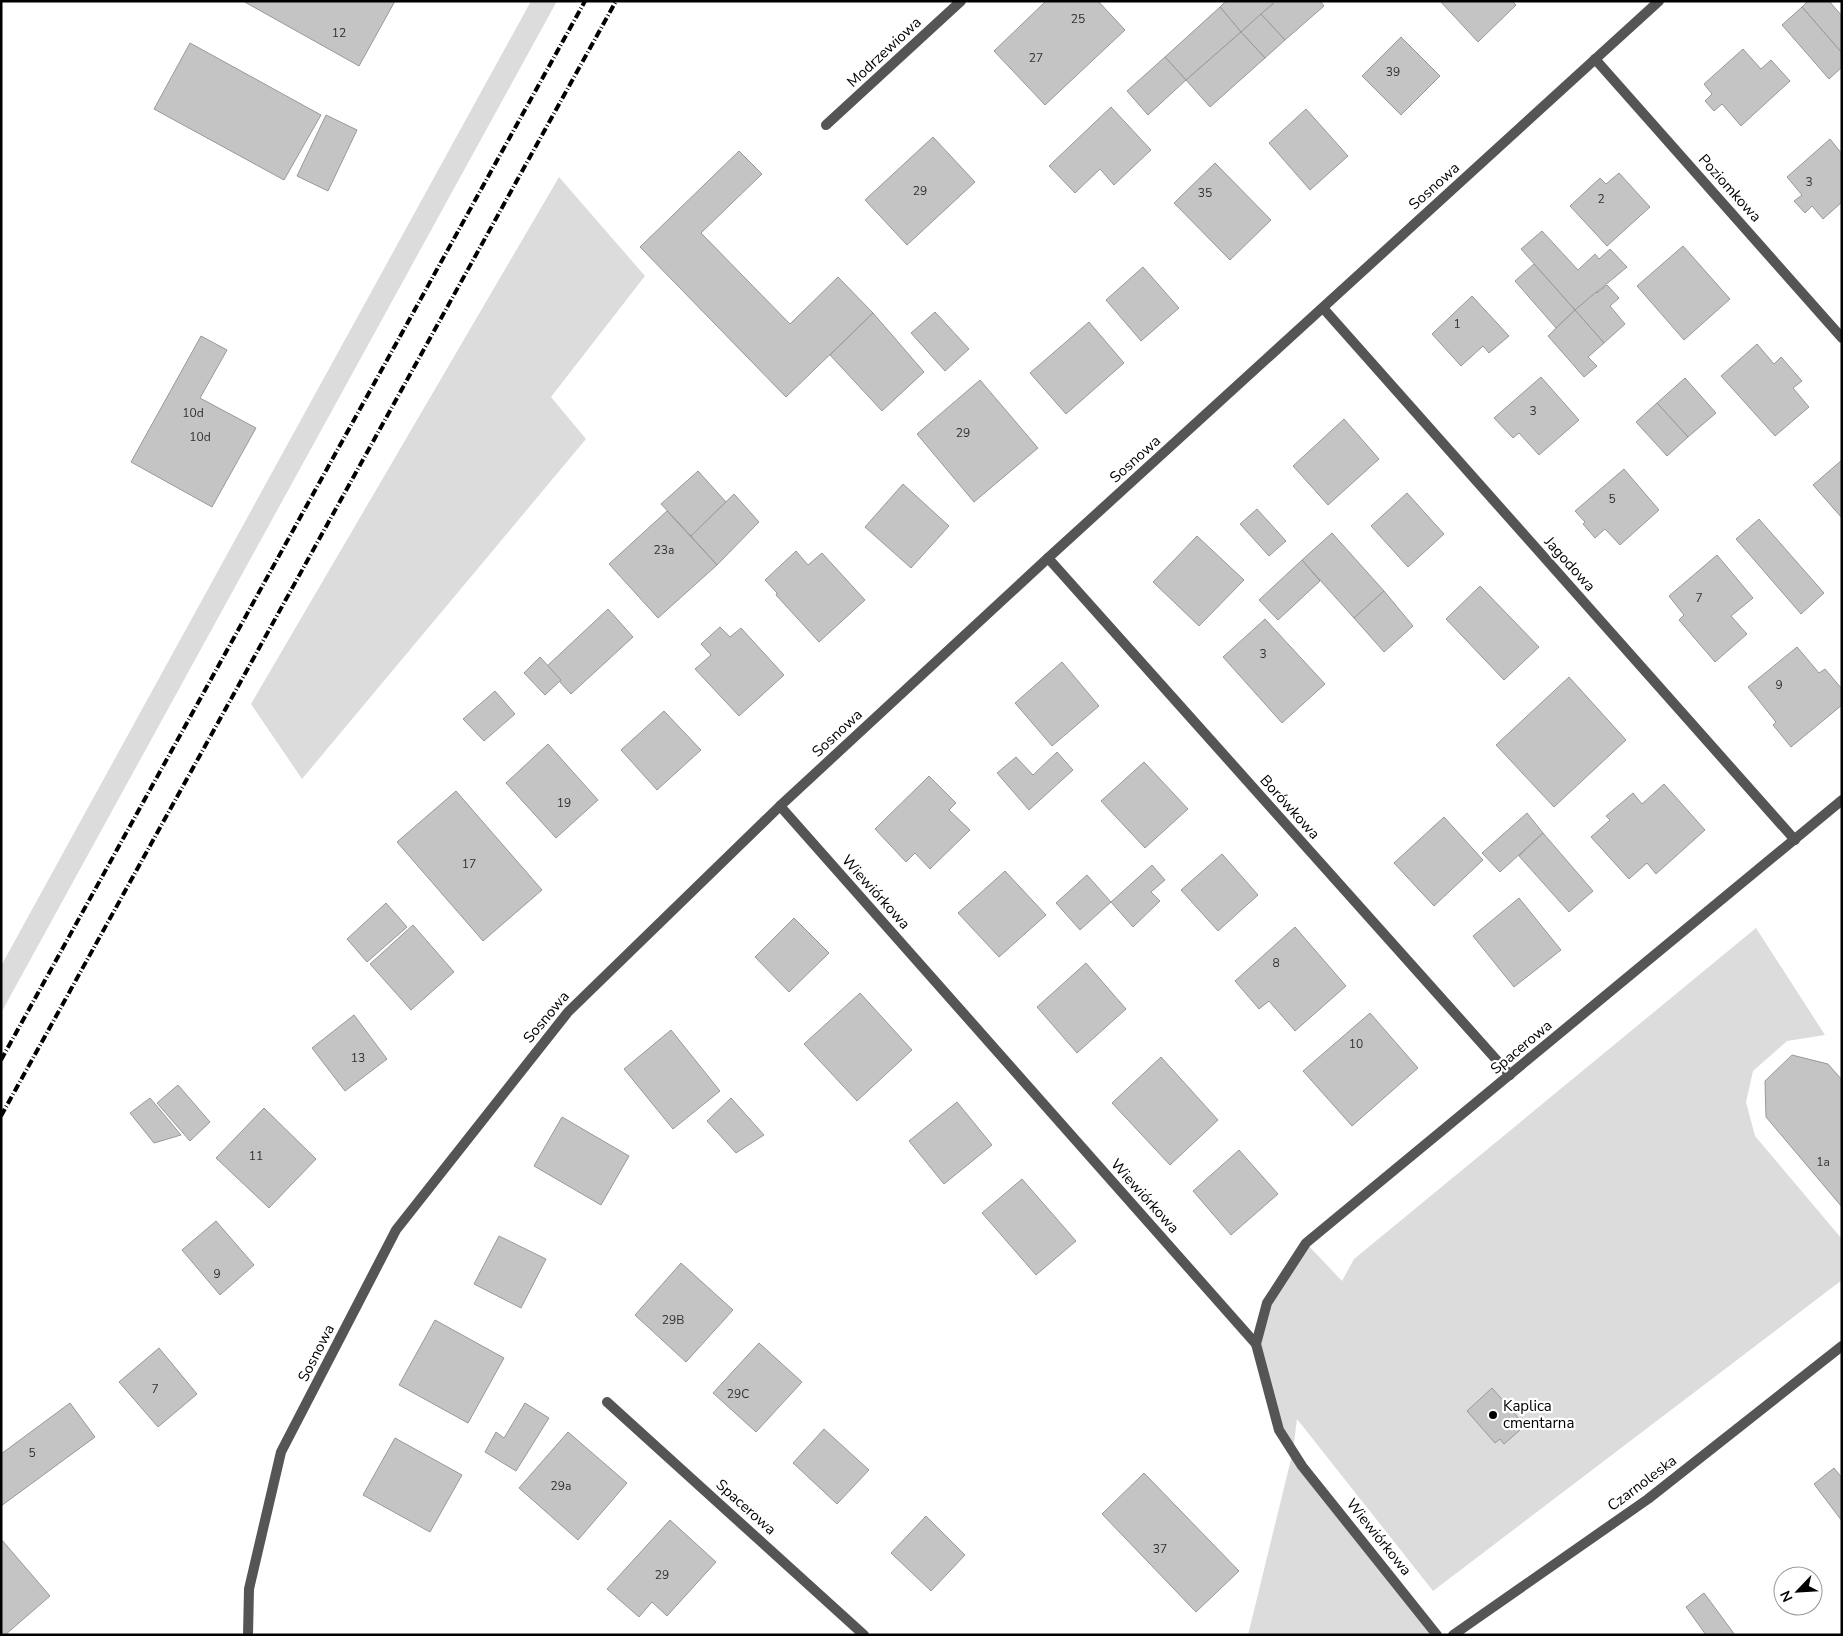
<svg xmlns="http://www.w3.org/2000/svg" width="1843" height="1636" viewBox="0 0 1843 1636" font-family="'Nunito Sans',sans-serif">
<rect width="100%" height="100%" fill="#fff"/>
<!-- green -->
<g fill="#dcdcdc">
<path d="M 531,1 L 557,1 L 1,1013 L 1,966 Z"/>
<path d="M 559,177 L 645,276 L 551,397 L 586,439 L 302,779 L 251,704 Z"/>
<path d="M 1756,928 L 1825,1035 L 1787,1041 L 1753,1071 L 1746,1102 L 1755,1136 L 1842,1239 L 1842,1280 L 1433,1591 L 1297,1419 L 1293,1451 L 1437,1635 L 1248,1635 L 1293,1451 L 1279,1430 L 1256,1344 L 1267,1303 L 1306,1243 L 1342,1281 L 1354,1259 Z"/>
</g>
<!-- building -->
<g fill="#c4c4c4" stroke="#999">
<path d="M 243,1 L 395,1 L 359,66 Z"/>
<path d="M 1046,1 L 1098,1 L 1125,30 L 1045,105 L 994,51 Z"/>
<path d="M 1226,1 L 1271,1 L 1273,4 L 1241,32 L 1220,7 Z"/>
<path d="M 1276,1 L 1320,1 L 1324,6 L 1285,40 L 1261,14 Z"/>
<path d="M 1440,1 L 1512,1 L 1516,5 L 1478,42 Z"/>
<path d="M 1808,1 L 1829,1 L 1842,16 L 1842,53 L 1802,7 Z"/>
<path d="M 1220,7 L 1241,32 L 1186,80 L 1165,57 Z"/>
<path d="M 1802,7 L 1842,53 L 1842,67 L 1829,79 L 1782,25 Z"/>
<path d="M 1261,14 L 1285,40 L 1265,58 L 1241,32 Z"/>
<path d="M 1241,32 L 1265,58 L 1210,107 L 1186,80 Z"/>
<path d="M 1401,37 L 1440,76 L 1401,115 L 1362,76 Z"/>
<path d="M 190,43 L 321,115 L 284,180 L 154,109 Z"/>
<path d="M 1743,49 L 1761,69 L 1771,60 L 1790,81 L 1741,126 L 1722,104 L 1714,111 L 1705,101 L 1712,94 L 1704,84 Z"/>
<path d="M 1165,57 L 1186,80 L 1148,115 L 1127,91 Z"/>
<path d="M 1111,107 L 1151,150 L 1114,185 L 1100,169 L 1075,193 L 1049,166 Z"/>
<path d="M 1306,109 L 1348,156 L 1310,190 L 1269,143 Z"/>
<path d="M 326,115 L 357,130 L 328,191 L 297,176 Z"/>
<path d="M 933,137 L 975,182 L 907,245 L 865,200 Z"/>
<path d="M 1830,139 L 1842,154 L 1842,202 L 1823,219 L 1812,206 L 1805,213 L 1794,201 L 1802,195 L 1787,177 Z"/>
<path d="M 739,151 L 762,174 L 701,233 L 790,324 L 838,277 L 873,313 L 786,397 L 640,247 Z"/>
<path d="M 1215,163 L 1271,220 L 1230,260 L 1174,203 Z"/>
<path d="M 1619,173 L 1650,207 L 1607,246 L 1570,206 L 1600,178 L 1606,184 Z"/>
<path d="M 1542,231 L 1578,270 L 1595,254 L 1599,259 L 1610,249 L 1627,267 L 1575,310 L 1521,249 Z"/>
<path d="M 1683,246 L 1730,299 L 1684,340 L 1637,286 Z"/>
<path d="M 1534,264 L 1575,310 L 1556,328 L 1515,281 Z"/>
<path d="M 1143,267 L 1179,308 L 1141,341 L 1106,300 Z"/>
<path d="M 1607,285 L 1619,298 L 1610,306 L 1625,324 L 1604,343 L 1575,310 L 1596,292 L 1597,293 Z"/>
<path d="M 1472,296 L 1509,336 L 1489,353 L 1483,346 L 1461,366 L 1432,334 Z"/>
<path d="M 1575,310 L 1604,343 L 1588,357 L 1597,366 L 1584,377 L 1548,336 Z"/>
<path d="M 935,312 L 969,349 L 945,371 L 911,333 Z"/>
<path d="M 873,313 L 924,372 L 882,411 L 830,355 Z"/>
<path d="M 1089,322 L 1124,363 L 1066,414 L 1030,373 Z"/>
<path d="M 201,336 L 227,350 L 200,398 L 256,428 L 212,507 L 131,462 Z"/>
<path d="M 1757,344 L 1774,364 L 1781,357 L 1802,381 L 1793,388 L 1809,407 L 1775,436 L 1721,376 Z"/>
<path d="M 1541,377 L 1579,420 L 1539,455 L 1519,433 L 1513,438 L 1494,418 Z"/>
<path d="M 1685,378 L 1716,413 L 1688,437 L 1657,403 Z"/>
<path d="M 980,380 L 1038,448 L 974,502 L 917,434 Z"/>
<path d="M 1657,403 L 1688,437 L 1667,456 L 1636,422 Z"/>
<path d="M 1344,419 L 1379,459 L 1328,505 L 1293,466 Z"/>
<path d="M 1842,460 L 1842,518 L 1813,485 Z"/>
<path d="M 1624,469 L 1659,510 L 1620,545 L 1605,529 L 1595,538 L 1583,524 L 1585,522 L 1575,511 Z"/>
<path d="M 698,471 L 726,502 L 691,536 L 661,504 Z"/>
<path d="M 903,484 L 949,526 L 911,568 L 865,527 Z"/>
<path d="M 1407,493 L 1444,534 L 1408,567 L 1371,526 Z"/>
<path d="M 734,494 L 759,522 L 717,565 L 691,536 Z"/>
<path d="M 1257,509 L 1286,541 L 1269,556 L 1240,524 Z"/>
<path d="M 667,511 L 717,565 L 658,618 L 609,564 Z"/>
<path d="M 1759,519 L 1824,593 L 1801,614 L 1736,539 Z"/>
<path d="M 1332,533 L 1384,591 L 1354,618 L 1302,560 Z"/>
<path d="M 1197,536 L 1244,580 L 1199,626 L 1153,582 Z"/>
<path d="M 796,551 L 808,565 L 822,553 L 865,600 L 819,642 L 776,595 L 777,593 L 765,580 Z"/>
<path d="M 1717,555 L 1753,598 L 1731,616 L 1747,634 L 1715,662 L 1679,620 L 1684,615 L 1669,596 Z"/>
<path d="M 1302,560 L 1320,581 L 1278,620 L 1259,600 Z"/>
<path d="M 1480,586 L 1539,647 L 1504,680 L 1446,619 Z"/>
<path d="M 1384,591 L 1413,626 L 1384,652 L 1354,618 Z"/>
<path d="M 608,609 L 633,637 L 571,694 L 546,667 Z"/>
<path d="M 1265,619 L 1325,684 L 1282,723 L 1223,657 Z"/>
<path d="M 720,627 L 730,637 L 741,628 L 784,675 L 739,716 L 695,669 L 711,655 L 701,644 Z"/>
<path d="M 1797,647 L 1819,673 L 1825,669 L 1842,689 L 1842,705 L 1791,747 L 1773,725 L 1776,722 L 1748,687 Z"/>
<path d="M 540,657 L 561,680 L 545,695 L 524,673 Z"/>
<path d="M 1062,662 L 1099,706 L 1052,746 L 1015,703 Z"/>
<path d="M 1569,677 L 1626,740 L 1554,807 L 1496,745 Z"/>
<path d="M 495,691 L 515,714 L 484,741 L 463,719 Z"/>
<path d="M 664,711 L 701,750 L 657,790 L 621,750 Z"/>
<path d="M 548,744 L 598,800 L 556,838 L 506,783 Z"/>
<path d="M 1057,752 L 1073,770 L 1029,810 L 997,773 L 1016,757 L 1033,775 Z"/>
<path d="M 1144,762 L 1188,809 L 1145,848 L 1101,801 Z"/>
<path d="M 929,776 L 956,803 L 949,810 L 970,830 L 930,869 L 915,853 L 906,862 L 875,829 Z"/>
<path d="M 1664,784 L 1705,830 L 1656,874 L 1647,863 L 1629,879 L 1591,837 L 1610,820 L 1606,816 L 1633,793 L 1642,804 Z"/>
<path d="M 456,791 L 542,890 L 483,941 L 397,842 Z"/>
<path d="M 1527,813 L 1543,833 L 1500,872 L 1482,853 Z"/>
<path d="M 1444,817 L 1483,860 L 1434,906 L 1394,863 Z"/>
<path d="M 1543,833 L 1593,891 L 1569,912 L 1519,856 Z"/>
<path d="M 1222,854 L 1258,895 L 1218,931 L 1181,890 Z"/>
<path d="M 1152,865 L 1165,880 L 1151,892 L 1160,901 L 1133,927 L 1111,902 Z"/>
<path d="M 1005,871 L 1046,915 L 999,957 L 958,913 Z"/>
<path d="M 1087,875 L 1111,902 L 1080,930 L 1056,903 Z"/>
<path d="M 1519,898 L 1561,950 L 1514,987 L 1473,936 Z"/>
<path d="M 386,903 L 407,927 L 367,962 L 347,939 Z"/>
<path d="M 794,918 L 829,953 L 789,992 L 755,957 Z"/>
<path d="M 413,925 L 454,972 L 411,1010 L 370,964 Z"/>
<path d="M 1295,927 L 1346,986 L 1295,1031 L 1269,1001 L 1259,1009 L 1235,981 Z"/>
<path d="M 1086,963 L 1126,1009 L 1077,1053 L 1037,1007 Z"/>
<path d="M 860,993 L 912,1050 L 857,1101 L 804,1044 Z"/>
<path d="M 1370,1013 L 1418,1068 L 1352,1126 L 1303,1071 Z"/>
<path d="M 354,1015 L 387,1059 L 345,1091 L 312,1048 Z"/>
<path d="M 671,1030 L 720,1091 L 673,1129 L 624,1069 Z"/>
<path d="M 1792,1055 L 1828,1064 L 1842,1080 L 1842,1207 L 1766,1117 L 1765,1081 Z"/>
<path d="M 1161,1057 L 1218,1120 L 1170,1165 L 1112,1103 Z"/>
<path d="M 178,1085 L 210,1122 L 190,1141 L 157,1103 Z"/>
<path d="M 150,1098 L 181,1135 L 154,1143 L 130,1113 Z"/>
<path d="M 731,1098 L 764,1135 L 736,1153 L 707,1121 Z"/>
<path d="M 957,1102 L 992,1145 L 944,1184 L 909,1141 Z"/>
<path d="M 264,1108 L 316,1159 L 269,1208 L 216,1158 Z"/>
<path d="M 562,1117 L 629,1156 L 601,1205 L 534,1166 Z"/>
<path d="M 1239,1150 L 1278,1194 L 1231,1235 L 1193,1191 Z"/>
<path d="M 1022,1179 L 1076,1241 L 1036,1275 L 982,1213 Z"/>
<path d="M 216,1221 L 254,1265 L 220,1295 L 182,1250 Z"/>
<path d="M 499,1236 L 546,1259 L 521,1308 L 474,1284 Z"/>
<path d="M 681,1263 L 733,1310 L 686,1362 L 635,1315 Z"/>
<path d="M 435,1320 L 504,1358 L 468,1423 L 399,1385 Z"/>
<path d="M 759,1343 L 802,1382 L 756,1432 L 713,1393 Z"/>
<path d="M 159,1348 L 197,1394 L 158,1427 L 119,1382 Z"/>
<path d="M 1492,1388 L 1521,1421 L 1516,1425 L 1520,1430 L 1504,1444 L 1500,1439 L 1495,1443 L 1467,1411 Z"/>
<path d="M 70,1403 L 95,1437 L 1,1506 L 1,1454 Z"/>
<path d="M 525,1403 L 549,1418 L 516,1471 L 485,1452 L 496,1432 L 504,1438 Z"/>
<path d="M 824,1429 L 869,1470 L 837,1504 L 793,1463 Z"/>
<path d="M 568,1432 L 627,1483 L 578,1540 L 519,1488 Z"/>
<path d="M 395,1438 L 462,1475 L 430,1532 L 363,1495 Z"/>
<path d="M 1834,1468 L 1842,1478 L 1842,1521 L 1814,1484 Z"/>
<path d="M 1144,1473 L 1239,1571 L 1196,1612 L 1102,1514 Z"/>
<path d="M 926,1516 L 965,1555 L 931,1591 L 891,1553 Z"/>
<path d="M 670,1520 L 716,1562 L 667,1616 L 652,1602 L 639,1617 L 607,1589 Z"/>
<path d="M 1,1539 L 50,1596 L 5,1635 L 1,1635 Z"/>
<path d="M 1704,1593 L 1735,1635 L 1706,1635 L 1686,1607 Z"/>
</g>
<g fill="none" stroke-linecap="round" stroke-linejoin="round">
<!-- street -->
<g stroke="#555" stroke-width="10">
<path d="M 1595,59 L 1842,338"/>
<path d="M 826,125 L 961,1"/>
<path d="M 1323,308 L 1795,840"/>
<path d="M 1048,558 L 1510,1075"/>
<path d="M 780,806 L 1256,1344 L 1279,1430 L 1302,1466 L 1437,1635"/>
<path d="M 1256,1344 L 1267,1303 L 1306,1243 L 1842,800"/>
<path d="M 607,1402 L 864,1635"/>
<path d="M 248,1635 L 249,1589 L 281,1452 L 396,1230 L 568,1012 L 780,806 L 1048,558 L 1659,1"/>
<path d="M 1453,1635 L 1648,1499 L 1842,1346"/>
</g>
<!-- rail -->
<g stroke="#000" stroke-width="4" stroke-dasharray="8 2.5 1 2.5" stroke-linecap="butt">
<path d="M 1,1060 L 585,1"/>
<path d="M 1,1116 L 616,1"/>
</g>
</g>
<!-- markers -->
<circle fill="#000" stroke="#fff" stroke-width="2" cx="1493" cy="1415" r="5"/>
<g text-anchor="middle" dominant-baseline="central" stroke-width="4.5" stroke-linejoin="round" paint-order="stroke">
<!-- number labels -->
<g font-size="12" fill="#313131">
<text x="1078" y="19">25</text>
<text x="339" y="33">12</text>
<text x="1036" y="58">27</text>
<text x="1393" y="72">39</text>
<text x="1809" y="182">3</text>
<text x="920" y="191">29</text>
<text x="1205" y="193">35</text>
<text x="1601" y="199">2</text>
<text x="1457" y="324">1</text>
<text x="1533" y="411">3</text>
<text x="193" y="413">10d</text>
<text x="963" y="433">29</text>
<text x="200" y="437">10d</text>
<text x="1612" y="499">5</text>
<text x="664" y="550">23a</text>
<text x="1699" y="598">7</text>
<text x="1263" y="654">3</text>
<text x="1779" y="685">9</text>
<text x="564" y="803">19</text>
<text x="469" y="864">17</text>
<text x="1276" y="963">8</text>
<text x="1356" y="1044">10</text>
<text x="358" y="1058">13</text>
<text x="256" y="1156">11</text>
<text x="1823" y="1162">1a</text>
<text x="217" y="1274">9</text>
<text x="673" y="1320">29B</text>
<text x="155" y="1389">7</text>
<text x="738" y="1394">29C</text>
<text x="32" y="1453">5</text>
<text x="561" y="1486">29a</text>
<text x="1160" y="1549">37</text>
<text x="662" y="1575">29</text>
</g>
<!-- street labels -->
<g font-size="15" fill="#000" stroke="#fff">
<text transform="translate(884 52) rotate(-43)">Modrzewiowa</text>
<text transform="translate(1434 186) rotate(-42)">Sosnowa</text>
<text transform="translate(1730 188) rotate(48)">Poziomkowa</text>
<text transform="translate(1135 459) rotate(-42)">Sosnowa</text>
<text transform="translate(1570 564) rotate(48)">Jagodowa</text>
<text transform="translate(837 733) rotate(-43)">Sosnowa</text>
<text transform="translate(1290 807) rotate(48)">Borówkowa</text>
<text transform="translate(876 892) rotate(48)">Wiewiórkowa</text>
<text transform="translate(546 1017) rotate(-50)">Sosnowa</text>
<text transform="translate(1521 1047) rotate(-40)">Spacerowa</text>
<text transform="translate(1145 1196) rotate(48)">Wiewiórkowa</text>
<text transform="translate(316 1353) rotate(-63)">Sosnowa</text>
<text transform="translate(1642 1483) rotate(-37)">Czarnoleska</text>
<text transform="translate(746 1507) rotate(42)">Spacerowa</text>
<text transform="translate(1379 1537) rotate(51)">Wiewiórkowa</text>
</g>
<!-- poi labels -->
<g font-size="15" fill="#000" stroke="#fff" text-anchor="start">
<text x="1503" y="1406">Kaplica<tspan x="1503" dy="17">cmentarna</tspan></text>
</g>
</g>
<!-- border -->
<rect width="1843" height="1636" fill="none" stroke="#000000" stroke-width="5"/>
<!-- north arrow -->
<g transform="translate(1798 1591) rotate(245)"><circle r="24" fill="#ffffff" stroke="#999999"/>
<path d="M0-4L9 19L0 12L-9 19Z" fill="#000000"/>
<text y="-8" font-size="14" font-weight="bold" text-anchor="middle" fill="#000000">N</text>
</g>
</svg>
